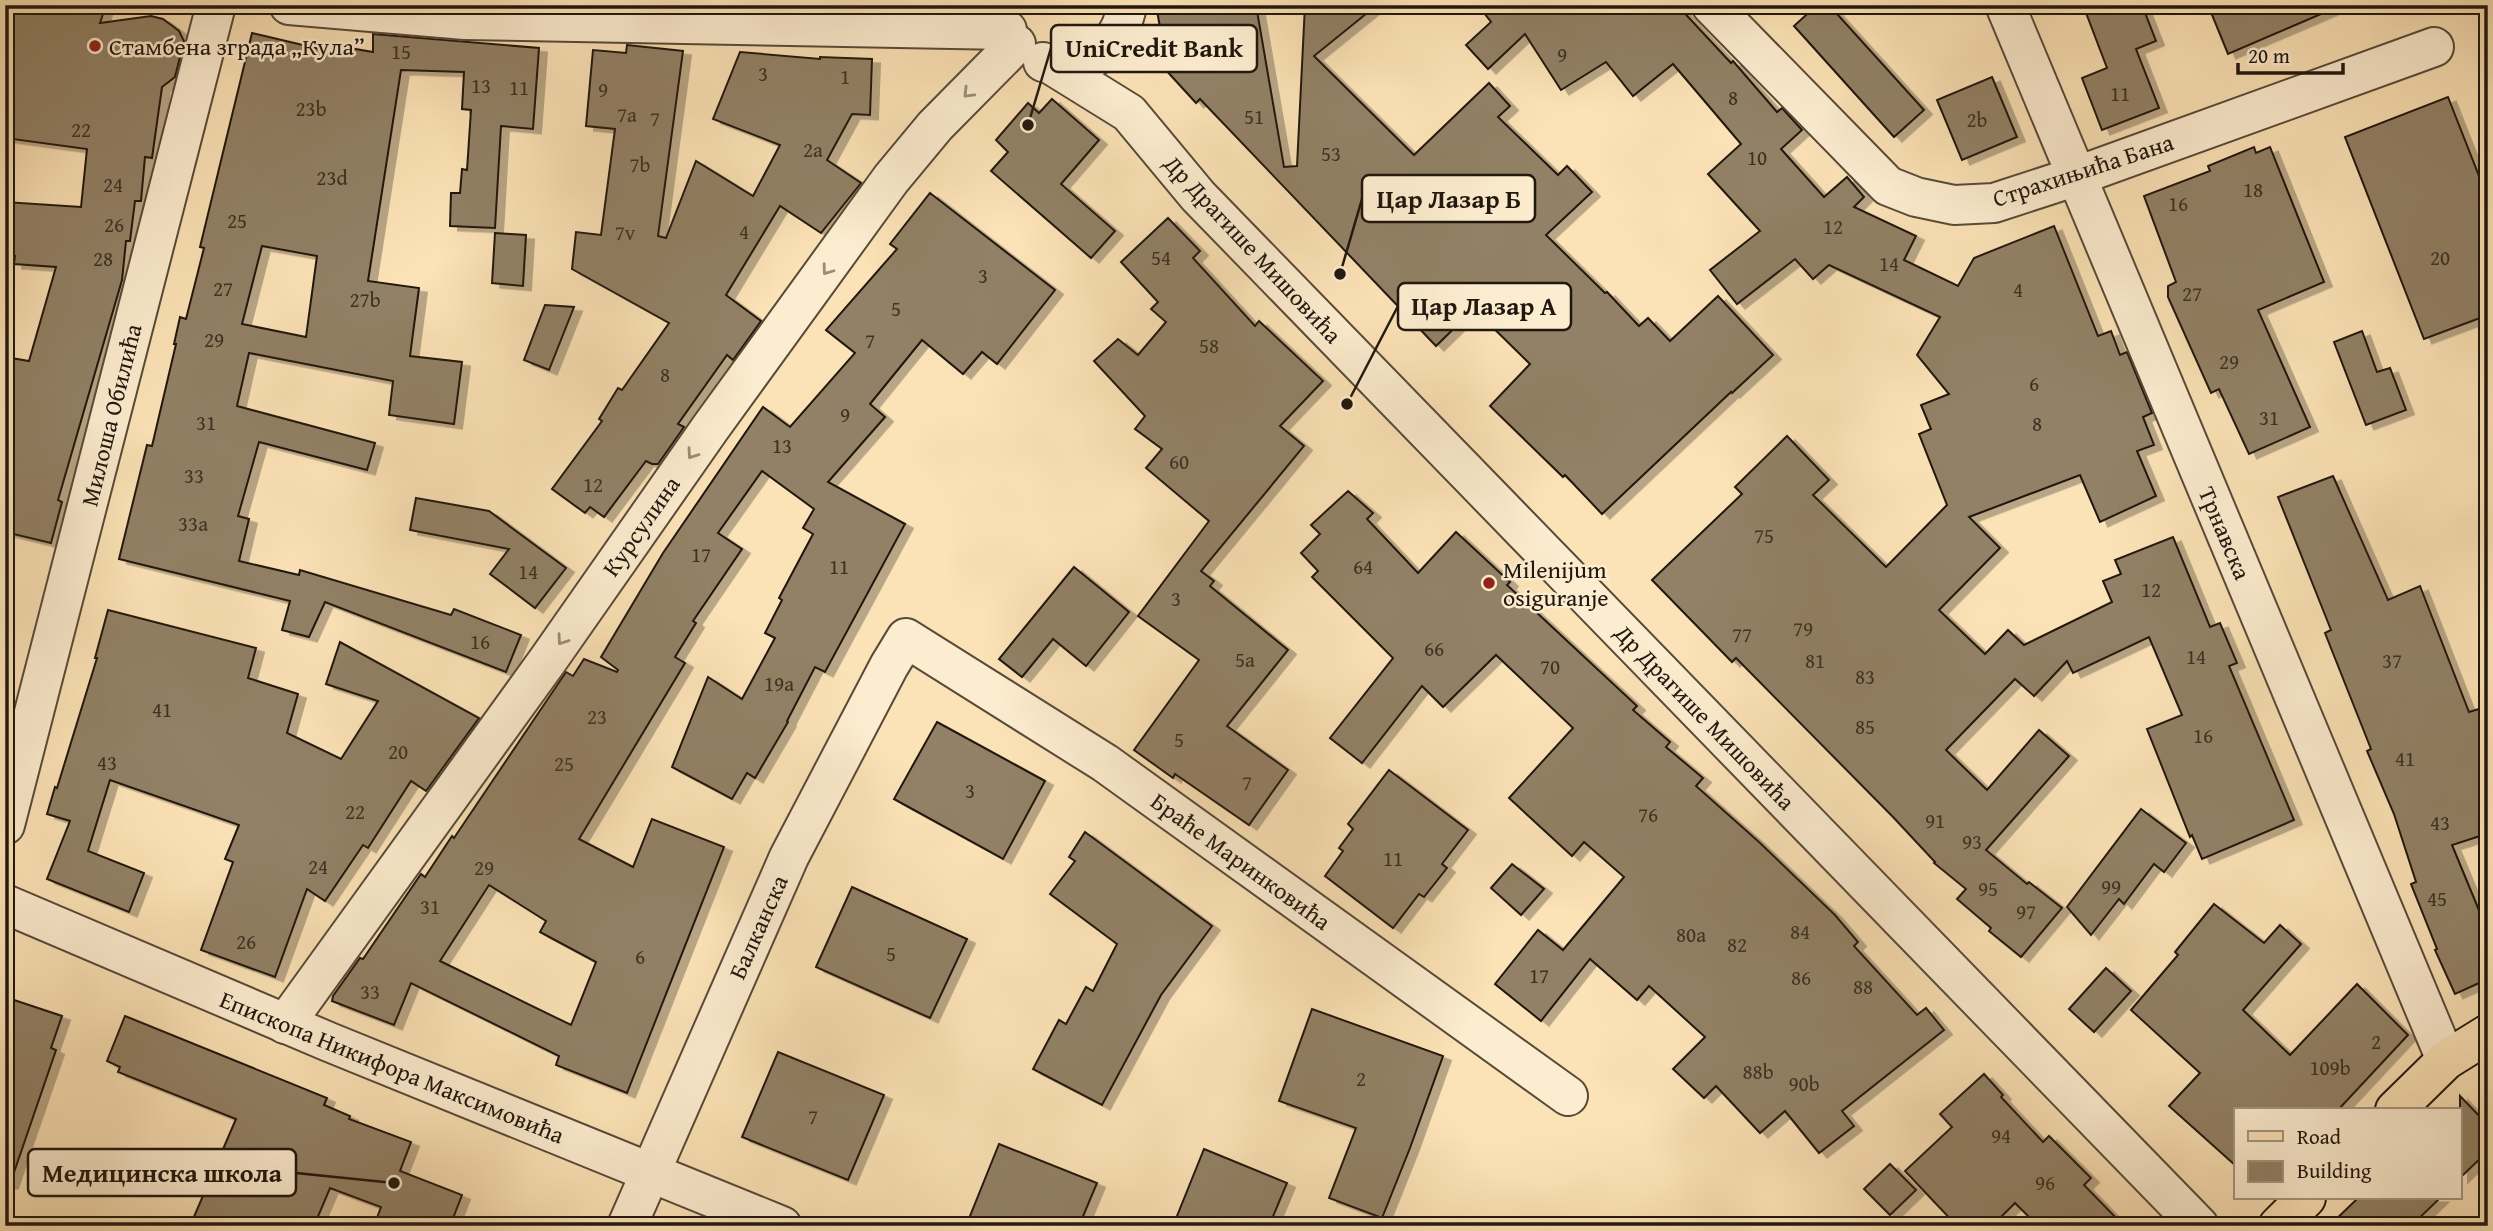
<svg xmlns="http://www.w3.org/2000/svg" width="2493" height="1231" viewBox="0 0 2493 1231" font-family="'Gentium Book Plus',serif">
<defs>
<filter id="shadow"><feDropShadow dx="8" dy="4.5" stdDeviation="0" flood-color="#0004"/></filter>
</defs>
<rect width="100%" height="100%" fill="#fce3b7"/>
<filter id="stains"><feTurbulence type="fractalNoise" baseFrequency=".00286" numOctaves="4"/><feColorMatrix values="0 0 0 0 .2 0 0 0 0 .09 0 0 0 0 .02 0 0 0 .5 -.17"/></filter>
<radialGradient id="worn" r=".72"><stop offset=".6" stop-color="#630" stop-opacity="0"/><stop offset="1" stop-color="#630" stop-opacity=".3"/></radialGradient>
<!-- building -->
<g fill="#928166" stroke="#20170e" stroke-width="2" fill-rule="evenodd" filter="url(#shadow)">
<path d="M 5,5 L 106,5 L 100,23 L 151,16 L 163,19 L 179,31 L 184,41 L 175,77 L 162,87 L 152,158 L 145,157 L 141,201 L 135,201 L 130,241 L 126,241 L 122,280 L 58,500 L 62,502 L 51,543 L 5,532 L 5,357 L 29,361 L 56,267 L 14,264 L 15,256 L 5,255 L 5,202 L 81,207 L 87,149 L 5,138 Z"/>
<path d="M 1156,5 L 1256,5 L 1284,167 L 1297,166 L 1305,5 L 1377,5 L 1314,56 L 1414,155 L 1489,83 L 1510,106 L 1498,117 L 1558,175 L 1567,166 L 1592,192 L 1546,235 L 1605,293 L 1607,292 L 1639,326 L 1648,318 L 1670,341 L 1718,296 L 1773,355 L 1732,393 L 1731,392 L 1602,514 L 1565,475 L 1563,477 L 1490,406 L 1530,364 L 1474,309 L 1436,346 L 1200,99 L 1196,103 L 1164,68 L 1163,44 Z"/>
<path d="M 1478,5 L 1677,5 L 1731,63 L 1733,61 L 1777,112 L 1782,108 L 1802,130 L 1781,149 L 1824,197 L 1847,177 L 1864,197 L 1854,207 L 1916,236 L 1904,260 L 1958,286 L 1974,258 L 2054,226 L 2098,336 L 2111,331 L 2120,355 L 2127,352 L 2152,413 L 2143,417 L 2154,445 L 2137,451 L 2156,496 L 2100,522 L 2080,475 L 1969,517 L 2000,548 L 1939,610 L 1985,654 L 2008,630 L 2024,645 L 2112,602 L 2103,581 L 2121,574 L 2115,560 L 2173,537 L 2210,627 L 2220,623 L 2237,663 L 2229,666 L 2294,820 L 2202,859 L 2192,835 L 2190,837 L 2147,729 L 2182,715 L 2149,637 L 2073,673 L 2067,661 L 2034,696 L 2015,679 L 1946,750 L 1987,790 L 2039,730 L 2069,756 L 1986,850 L 2027,884 L 2029,882 L 2062,908 L 2021,957 L 1989,931 L 1991,928 L 1957,899 L 1966,889 L 1934,863 L 1935,862 L 1893,817 L 1736,658 L 1732,662 L 1652,580 L 1742,494 L 1735,487 L 1787,436 L 1829,480 L 1813,495 L 1886,567 L 1947,505 L 1919,434 L 1931,429 L 1921,405 L 1949,394 L 1917,355 L 1940,317 L 1829,265 L 1813,279 L 1795,259 L 1737,304 L 1710,270 L 1760,231 L 1708,174 L 1741,144 L 1673,64 L 1633,96 L 1606,62 L 1561,90 L 1525,34 L 1488,69 L 1466,45 L 1491,22 Z"/>
<path d="M 1817,5 L 1829,5 L 1924,110 L 1894,137 L 1794,26 Z"/>
<path d="M 2083,5 L 2142,5 L 2156,41 L 2136,49 L 2159,108 L 2102,130 L 2082,78 L 2107,68 Z"/>
<path d="M 2208,5 L 2342,5 L 2228,54 Z"/>
<path d="M 252,33 L 337,53 L 338,46 L 373,52 L 373,34 L 539,48 L 533,129 L 501,126 L 495,228 L 450,226 L 451,193 L 460,193 L 462,169 L 467,170 L 471,110 L 462,109 L 464,72 L 401,70 L 368,281 L 419,288 L 410,356 L 462,362 L 454,424 L 389,415 L 393,381 L 249,353 L 237,406 L 375,443 L 367,470 L 259,442 L 238,516 L 249,519 L 239,561 L 299,575 L 300,570 L 451,615 L 454,609 L 521,635 L 506,672 L 325,602 L 309,637 L 282,630 L 290,601 L 119,559 L 147,445 L 152,446 L 176,344 L 174,344 L 180,317 L 186,319 L 204,248 L 200,247 ZM 262,246 L 317,256 L 306,337 L 242,324 Z"/>
<path d="M 627,45 L 683,51 L 658,236 L 666,238 L 696,161 L 753,196 L 780,145 L 713,119 L 740,52 L 820,59 L 820,57 L 872,59 L 870,115 L 852,114 L 827,160 L 861,183 L 821,233 L 780,206 L 726,295 L 761,321 L 733,360 L 727,355 L 678,424 L 684,427 L 658,464 L 652,464 L 646,461 L 604,517 L 590,507 L 585,513 L 552,489 L 602,421 L 599,419 L 618,388 L 622,390 L 669,323 L 572,269 L 576,232 L 601,235 L 615,129 L 586,126 L 593,50 L 626,53 Z"/>
<path d="M 1992,77 L 2017,137 L 1962,160 L 1937,100 Z"/>
<path d="M 2448,97 L 2488,199 L 2488,315 L 2424,339 L 2345,137 Z"/>
<path d="M 1052,99 L 1099,140 L 1061,184 L 1115,231 L 1091,258 L 991,171 L 1008,152 L 996,140 L 1028,103 L 1039,113 Z"/>
<path d="M 2254,147 L 2256,153 L 2270,147 L 2324,282 L 2258,310 L 2310,427 L 2249,454 L 2219,389 L 2211,393 L 2168,297 L 2168,286 L 2176,282 L 2144,196 L 2210,171 L 2208,166 Z"/>
<path d="M 930,193 L 1055,290 L 997,364 L 982,352 L 963,374 L 922,340 L 870,404 L 885,417 L 828,482 L 905,524 L 825,672 L 815,667 L 787,721 L 788,722 L 755,778 L 747,773 L 732,799 L 672,767 L 708,677 L 742,699 L 775,638 L 765,633 L 782,600 L 779,598 L 813,534 L 803,528 L 814,509 L 762,471 L 718,533 L 742,549 L 693,621 L 696,623 L 675,657 L 685,663 L 579,839 L 633,867 L 652,819 L 724,847 L 627,1093 L 556,1065 L 559,1056 L 411,983 L 394,1025 L 332,1001 L 333,996 L 360,958 L 363,959 L 421,874 L 425,877 L 452,836 L 454,838 L 566,672 L 573,676 L 584,659 L 617,672 L 618,670 L 601,657 L 663,553 L 763,407 L 790,427 L 855,353 L 826,330 L 897,249 L 890,244 ZM 489,885 L 546,921 L 540,932 L 596,962 L 571,1025 L 440,961 Z"/>
<path d="M 1168,218 L 1200,251 L 1193,258 L 1255,326 L 1259,321 L 1323,381 L 1280,426 L 1304,446 L 1201,571 L 1214,581 L 1210,586 L 1288,650 L 1227,726 L 1288,770 L 1249,825 L 1175,774 L 1173,778 L 1134,750 L 1199,660 L 1138,616 L 1209,521 L 1146,468 L 1162,449 L 1135,429 L 1145,416 L 1094,361 L 1118,339 L 1138,355 L 1166,322 L 1151,309 L 1158,302 L 1121,262 Z"/>
<path d="M 495,233 L 526,235 L 523,286 L 492,283 Z"/>
<path d="M 545,305 L 574,307 L 549,370 L 524,360 Z"/>
<path d="M 2362,331 L 2377,372 L 2390,368 L 2406,410 L 2366,425 L 2334,342 Z"/>
<path d="M 2333,476 L 2388,600 L 2420,586 L 2469,712 L 2482,708 L 2488,727 L 2488,821 L 2480,823 L 2483,835 L 2452,845 L 2488,932 L 2488,979 L 2455,994 L 2435,950 L 2437,949 L 2411,884 L 2416,882 L 2394,814 L 2367,751 L 2371,749 L 2325,633 L 2331,630 L 2278,497 Z"/>
<path d="M 1348,491 L 1373,513 L 1367,519 L 1418,573 L 1456,532 L 1510,582 L 1507,585 L 1637,706 L 1633,710 L 1670,742 L 1666,747 L 1703,778 L 1696,786 L 1759,842 L 1835,915 L 1858,942 L 1854,946 L 1917,1015 L 1926,1008 L 1944,1030 L 1842,1111 L 1854,1126 L 1819,1153 L 1785,1111 L 1760,1133 L 1716,1086 L 1704,1098 L 1673,1069 L 1705,1037 L 1649,986 L 1637,1000 L 1590,959 L 1541,1021 L 1495,984 L 1538,930 L 1563,950 L 1624,877 L 1584,842 L 1572,856 L 1509,798 L 1573,728 L 1496,655 L 1443,707 L 1422,686 L 1362,763 L 1330,738 L 1393,658 L 1312,577 L 1318,571 L 1301,553 L 1320,534 L 1311,525 Z"/>
<path d="M 416,498 L 489,511 L 566,568 L 535,608 L 490,574 L 509,549 L 410,530 Z"/>
<path d="M 1074,567 L 1129,612 L 1086,666 L 1053,639 L 1022,677 L 999,659 Z"/>
<path d="M 108,610 L 256,648 L 248,678 L 298,694 L 287,733 L 341,759 L 378,701 L 326,684 L 340,642 L 479,718 L 426,791 L 411,781 L 368,848 L 363,845 L 325,901 L 307,889 L 275,977 L 201,950 L 233,862 L 225,859 L 239,825 L 110,780 L 88,851 L 144,873 L 129,912 L 47,879 L 70,821 L 47,814 L 55,787 L 57,788 L 97,658 L 95,658 Z"/>
<path d="M 937,722 L 1045,781 L 1003,859 L 894,799 Z"/>
<path d="M 1389,770 L 1468,830 L 1442,864 L 1447,868 L 1424,897 L 1419,894 L 1393,928 L 1325,876 L 1343,851 L 1339,848 L 1353,829 L 1348,824 Z"/>
<path d="M 2141,809 L 2186,843 L 2164,872 L 2154,864 L 2124,904 L 2119,899 L 2091,935 L 2067,907 Z"/>
<path d="M 1085,832 L 1212,926 L 1161,995 L 1102,1105 L 1033,1069 L 1059,1020 L 1066,1024 L 1086,987 L 1093,991 L 1117,944 L 1050,894 L 1075,861 L 1069,857 Z"/>
<path d="M 1512,864 L 1544,889 L 1521,915 L 1491,888 Z"/>
<path d="M 852,887 L 967,939 L 930,1018 L 816,967 Z"/>
<path d="M 2214,904 L 2264,943 L 2280,925 L 2301,944 L 2243,1010 L 2290,1055 L 2357,984 L 2408,1035 L 2338,1110 L 2236,1110 L 2236,1166 L 2169,1106 L 2200,1073 L 2131,1010 L 2178,955 L 2175,952 Z"/>
<path d="M 2106,968 L 2131,991 L 2094,1032 L 2069,1009 Z"/>
<path d="M 14,1000 L 62,1016 L 51,1048 L 56,1050 L 10,1184 L 5,1184 L 5,1024 Z"/>
<path d="M 1312,1009 L 1443,1056 L 1410,1148 L 1382,1218 L 1329,1198 L 1356,1128 L 1279,1101 Z"/>
<path d="M 125,1016 L 327,1098 L 324,1105 L 350,1116 L 349,1119 L 411,1142 L 400,1171 L 462,1195 L 450,1226 L 374,1226 L 381,1207 L 330,1188 L 314,1226 L 190,1226 L 236,1119 L 118,1072 L 120,1067 L 107,1061 Z"/>
<path d="M 778,1052 L 884,1095 L 848,1180 L 742,1137 Z"/>
<path d="M 1984,1074 L 2003,1095 L 2001,1097 L 2043,1142 L 2049,1136 L 2091,1178 L 2084,1185 L 2124,1226 L 2038,1226 L 2015,1203 L 1992,1226 L 1957,1226 L 1905,1171 L 1952,1127 L 1940,1114 Z"/>
<path d="M 2460,1096 L 2488,1125 L 2488,1151 L 2460,1178 Z"/>
<path d="M 999,1144 L 1097,1183 L 1079,1226 L 966,1226 Z"/>
<path d="M 1204,1149 L 1287,1183 L 1269,1226 L 1173,1226 Z"/>
<path d="M 1890,1164 L 1916,1190 L 1890,1215 L 1864,1189 Z"/>
<path d="M 2358,1198 L 2440,1198 L 2411,1226 L 2329,1226 Z"/>
</g>
<g fill="none" stroke-linecap="round" stroke-linejoin="round">
<defs>
<g id="minor">
<path d="M 289,5 L 465,20 L 1007,30"/>
<path d="M 1711,5 L 1888,186 L 1916,197 L 1954,205 L 1994,203 L 2077,176 L 2434,47"/>
<path d="M 2005,5 L 2446,1060"/>
<path d="M 1043,62 C 1085,77 1121,45 1127,5"/>
<path d="M 1050,64 L 1129,113 L 1198,196 L 2199,1226"/>
<path d="M 5,825 L 216,5"/>
<path d="M 5,904 L 329,1042 L 782,1226"/>
<path d="M 285,1024 L 548,660 L 711,427 L 891,179 L 935,126 L 1016,44"/>
<path d="M 627,1226 L 789,857 L 889,666 L 906,638 L 1105,763 L 1568,1096"/>
</g>
<g id="major">
<path d="M 2395,1110 L 2446,1060 L 2488,1034"/>
<path d="M 2278,1226 L 2306,1198"/>
</g>
</defs>
<!-- minor casing -->
<use href="#minor" stroke="#574a38" stroke-width="42"/>
<!-- major casing -->
<use href="#major" stroke="#20170e" stroke-width="42"/>
<!-- minor -->
<use href="#minor" stroke="#fdedd0" stroke-width="38"/>
<!-- major -->
<use href="#major" stroke="#fce3b7" stroke-width="38"/>
</g>
<!-- one-way arrows -->
<defs><path id="oneway-chevron" d="M-2-3.5L2.5 0L-2 3.5" fill="none" stroke-width="1.6" stroke-linecap="round" stroke-linejoin="round" transform="scale(1.75)"/></defs>
<g stroke="#9a8d79">
<use href="#oneway-chevron" transform="translate(968 93) rotate(135)"/>
<use href="#oneway-chevron" transform="translate(827 270) rotate(126)"/>
<use href="#oneway-chevron" transform="translate(692 454) rotate(125)"/>
<use href="#oneway-chevron" transform="translate(562 640) rotate(125)"/>
</g>
<!-- markers -->
<g fill="#8f2418" stroke="#fdedd0" stroke-width="2.5">
<circle cx="95" cy="46" r="7"/>
<circle cx="1489" cy="583" r="7"/>
</g>
<g text-anchor="middle" dominant-baseline="central" stroke-width="5" stroke-linejoin="round" paint-order="stroke">
<!-- number labels -->
<g font-size="21" fill="#3c3224">
<text x="401" y="51">15</text>
<text x="1562" y="54">9</text>
<text x="763" y="73">3</text>
<text x="845" y="76">1</text>
<text x="481" y="85">13</text>
<text x="519" y="87">11</text>
<text x="603" y="89">9</text>
<text x="2120" y="93">11</text>
<text x="1733" y="97">8</text>
<text x="311" y="108">23b</text>
<text x="627" y="114">7a</text>
<text x="1254" y="116">51</text>
<text x="655" y="118">7</text>
<text x="1977" y="119">2b</text>
<text x="81" y="129">22</text>
<text x="813" y="149">2a</text>
<text x="1331" y="153">53</text>
<text x="1757" y="157">10</text>
<text x="640" y="164">7b</text>
<text x="332" y="177">23d</text>
<text x="113" y="184">24</text>
<text x="2253" y="189">18</text>
<text x="2178" y="203">16</text>
<text x="237" y="220">25</text>
<text x="114" y="224">26</text>
<text x="1833" y="226">12</text>
<text x="744" y="231">4</text>
<text x="625" y="232">7v</text>
<text x="1161" y="257">54</text>
<text x="2440" y="257">20</text>
<text x="103" y="258">28</text>
<text x="1889" y="263">14</text>
<text x="983" y="275">3</text>
<text x="223" y="288">27</text>
<text x="2018" y="289">4</text>
<text x="2192" y="293">27</text>
<text x="365" y="299">27b</text>
<text x="896" y="308">5</text>
<text x="214" y="339">29</text>
<text x="870" y="340">7</text>
<text x="1209" y="345">58</text>
<text x="2229" y="361">29</text>
<text x="665" y="374">8</text>
<text x="2034" y="383">6</text>
<text x="845" y="414">9</text>
<text x="2269" y="417">31</text>
<text x="206" y="422">31</text>
<text x="2037" y="423">8</text>
<text x="782" y="445">13</text>
<text x="1179" y="461">60</text>
<text x="194" y="475">33</text>
<text x="593" y="484">12</text>
<text x="193" y="523">33a</text>
<text x="1764" y="535">75</text>
<text x="701" y="554">17</text>
<text x="839" y="566">11</text>
<text x="1363" y="566">64</text>
<text x="528" y="571">14</text>
<text x="2151" y="589">12</text>
<text x="1176" y="598">3</text>
<text x="1803" y="628">79</text>
<text x="1742" y="634">77</text>
<text x="480" y="641">16</text>
<text x="1434" y="648">66</text>
<text x="2196" y="656">14</text>
<text x="1245" y="659">5a</text>
<text x="1815" y="660">81</text>
<text x="2392" y="660">37</text>
<text x="1550" y="666">70</text>
<text x="1865" y="676">83</text>
<text x="779" y="683">19a</text>
<text x="162" y="709">41</text>
<text x="597" y="716">23</text>
<text x="1865" y="726">85</text>
<text x="2203" y="735">16</text>
<text x="1179" y="739">5</text>
<text x="398" y="751">20</text>
<text x="2405" y="758">41</text>
<text x="107" y="762">43</text>
<text x="564" y="763">25</text>
<text x="1247" y="782">7</text>
<text x="970" y="790">3</text>
<text x="355" y="811">22</text>
<text x="1648" y="814">76</text>
<text x="1935" y="820">91</text>
<text x="2440" y="822">43</text>
<text x="1972" y="841">93</text>
<text x="1393" y="858">11</text>
<text x="318" y="866">24</text>
<text x="484" y="867">29</text>
<text x="2111" y="886">99</text>
<text x="1988" y="888">95</text>
<text x="2437" y="898">45</text>
<text x="430" y="906">31</text>
<text x="2026" y="911">97</text>
<text x="1800" y="931">84</text>
<text x="1691" y="934">80a</text>
<text x="246" y="941">26</text>
<text x="1737" y="944">82</text>
<text x="891" y="953">5</text>
<text x="640" y="956">6</text>
<text x="1539" y="975">17</text>
<text x="1801" y="977">86</text>
<text x="1863" y="986">88</text>
<text x="370" y="991">33</text>
<text x="2376" y="1041">2</text>
<text x="2330" y="1067">109b</text>
<text x="1758" y="1071">88b</text>
<text x="1361" y="1078">2</text>
<text x="1804" y="1083">90b</text>
<text x="813" y="1116">7</text>
<text x="2001" y="1135">94</text>
<text x="2045" y="1182">96</text>
</g>
<!-- poi labels -->
<g font-size="24" fill="#20170e" stroke="#fdedd0" text-anchor="start">
<text x="109" y="46">Стамбена зграда „Кула”</text>
<text x="1503" y="569">Milenijum<tspan x="1503" dy="28">osiguranje</tspan></text>
</g>
<!-- street labels -->
<g font-size="24" fill="#20170e" stroke="#fdedd0">
<text transform="translate(2083 170) rotate(-18)">Страхињића Бана</text>
<text transform="translate(1253 249) rotate(47)">Др Драгише Мишовића</text>
<text transform="translate(111 415) rotate(-76)">Милоша Обилића</text>
<text transform="translate(641 526) rotate(-55)">Курсулина</text>
<text transform="translate(2225 533) rotate(67)">Трнавска</text>
<text transform="translate(1705 717) rotate(46)">Др Драгише Мишовића</text>
<text transform="translate(1241 861) rotate(36)">Браће Маринковића</text>
<text transform="translate(758 927) rotate(-66)">Балканска</text>
<text transform="translate(392 1067) rotate(22)">Епископа Никифора Максимовића</text>
</g>
</g>
<!-- callouts -->
<path fill="none" stroke="#20170e" stroke-width="2.5" d="M1028 125L1051 48M1340 274L1362 199M1347 404L1398 306M394 1183L296 1173"/>
<g fill="#20170e" stroke="#fdedd0" stroke-width="2.5">
<circle cx="1028" cy="125" r="7"/>
<circle cx="1340" cy="274" r="7"/>
<circle cx="1347" cy="404" r="7"/>
<circle cx="394" cy="1183" r="7"/>
</g>
<g fill="#fdedd0" stroke="#20170e" stroke-width="2.5">
<rect x="1051" y="25" width="206" height="47" rx="7"/>
<rect x="1362" y="175" width="173" height="47" rx="7"/>
<rect x="1398" y="283" width="173" height="47" rx="7"/>
<rect x="28" y="1149" width="268" height="47" rx="7"/>
</g>
<g font-size="26" text-anchor="middle" font-weight="bold" fill="#20170e">
<text x="1154" y="57">UniCredit Bank</text>
<text x="1449" y="208">Цар Лазар Б</text>
<text x="1484" y="315">Цар Лазар А</text>
<text x="162" y="1182">Медицинска школа</text>
</g>
<!-- margin -->
<rect width="2493" height="1231" fill="none" stroke="#fce3b7" stroke-width="28"/>
<rect x="7" y="7" width="2479" height="1217" fill="none" stroke="#20170e" stroke-width="3.5"/>
<rect x="14" y="14" width="2465" height="1203" fill="none" stroke="#20170e" stroke-width="2"/>
<!-- legend -->
<rect x="2234" y="1108" width="228" height="91" fill="#fdedd0" stroke="#a59782" stroke-width="2"/>
<rect x="2248" y="1131" width="35" height="10" fill="#fce3b7" stroke="#a59782" stroke-width="2"/>
<text x="2297" y="1144" font-size="21" fill="#20170e">Road</text>
<rect x="2248" y="1161" width="35" height="21" fill="#928166" stroke="#a59782" stroke-width="2"/>
<text x="2297" y="1178" font-size="21" fill="#20170e">Building</text>
<!-- scale -->
<path d="M2238 63v10h105v-10" fill="none" stroke="#20170e" stroke-width="3.5"/>
<text x="2248" y="63" font-size="21" fill="#20170e" stroke="#fdedd0" stroke-width="5" paint-order="stroke">20 m</text>
<rect width="100%" height="100%" filter="url(#stains)"/>
<rect width="100%" height="100%" fill="url(#worn)"/>
</svg>
